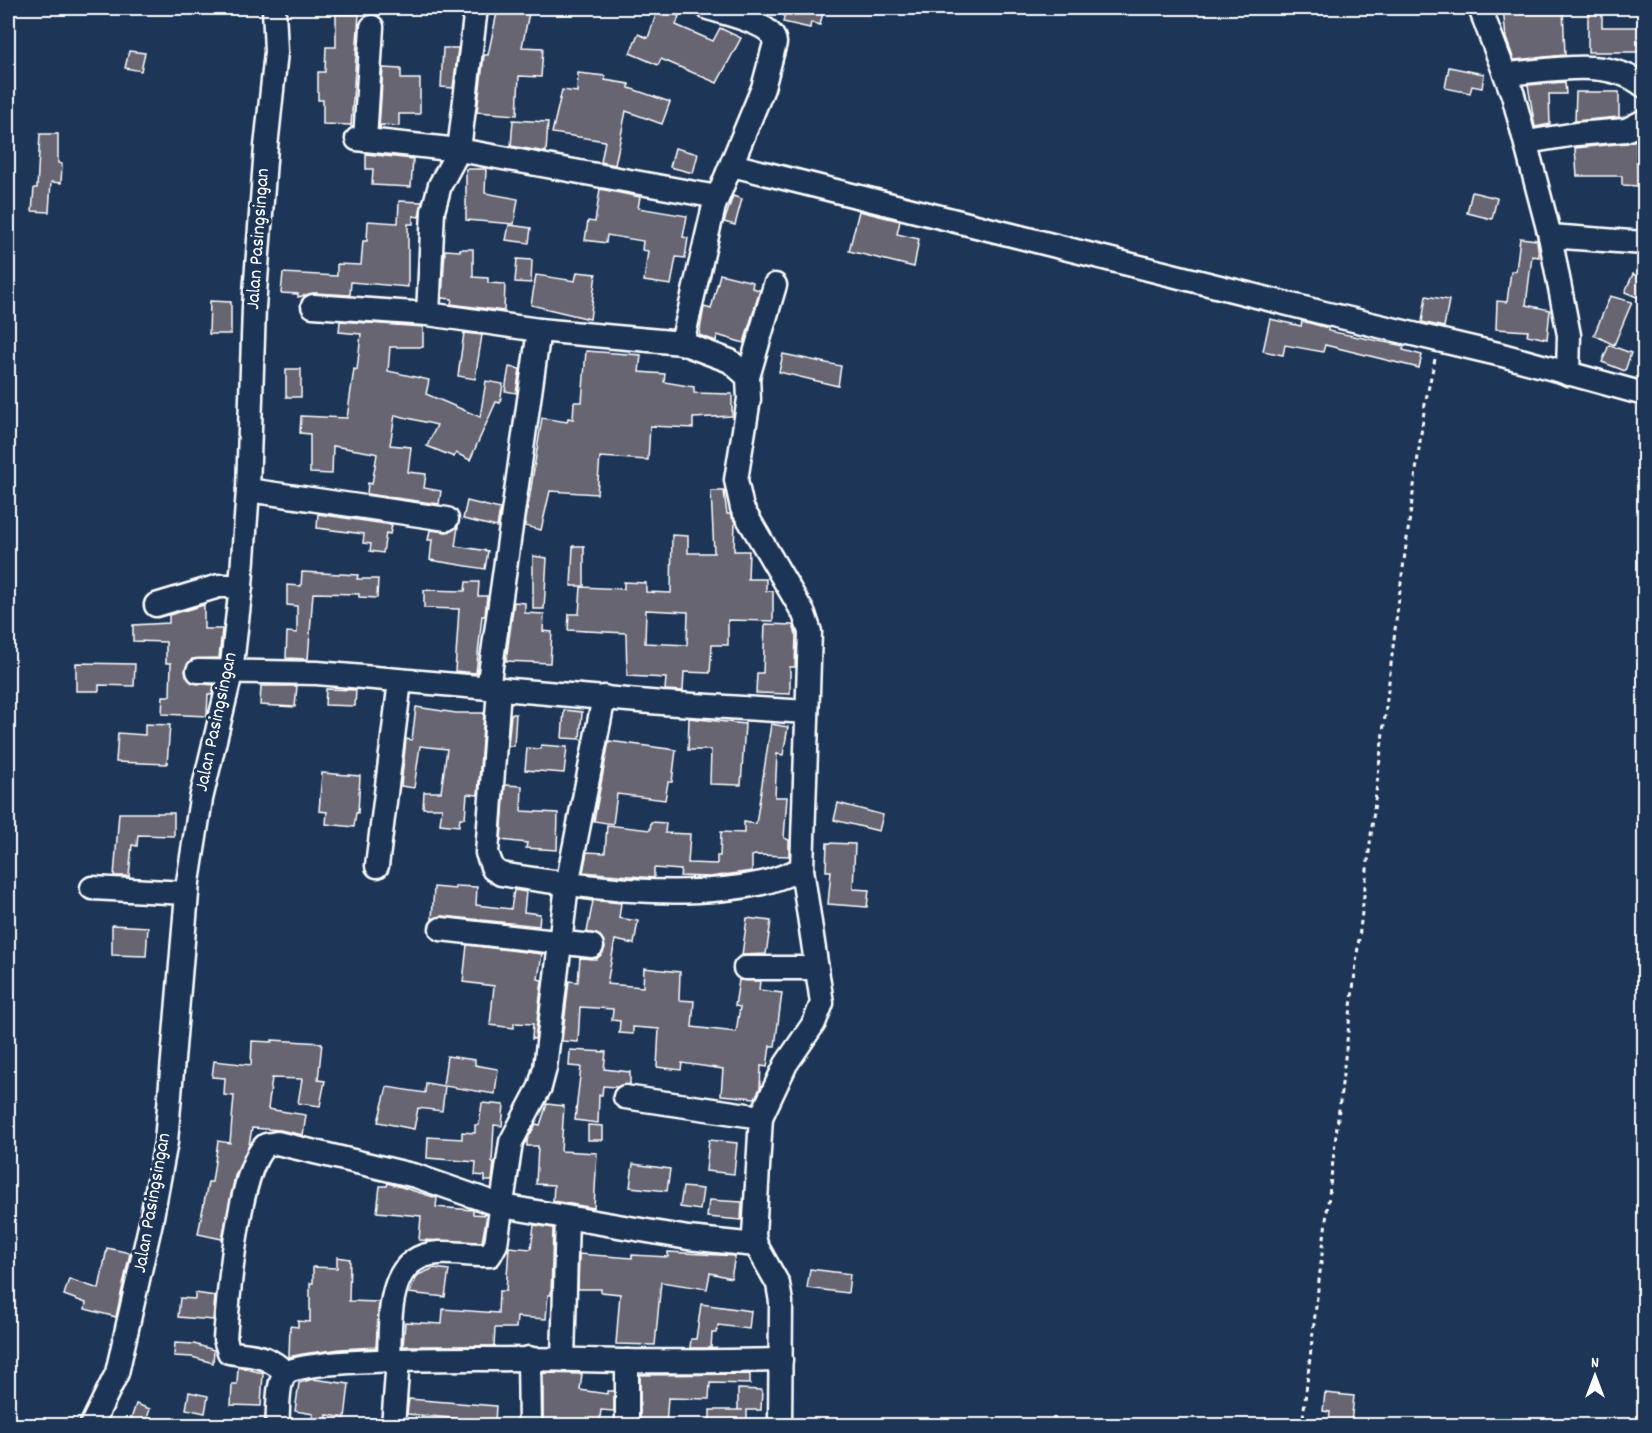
<svg xmlns="http://www.w3.org/2000/svg" width="1652" height="1433" viewBox="0 0 1652 1433" font-family="Dekko,sans-serif">
<rect width="100%" height="100%" fill="#1d3557"/>
<filter id="ink" filterUnits="userSpaceOnUse"><feTurbulence type="fractalNoise" baseFrequency=".0167" numOctaves="2"/><feDisplacementMap in="SourceGraphic" scale="12" xChannelSelector="R" yChannelSelector="G"/><feConvolveMatrix kernelMatrix="1 2 1 2 8 2 1 2 1" color-interpolation-filters="sRGB"/></filter>
<g filter="url(#ink)">
<!-- building -->
<g fill="#686573" stroke="#fff" stroke-width="1.5" fill-rule="evenodd">
<path d="M 498,8 L 530,8 L 522,47 L 543,48 L 541,77 L 519,76 L 517,115 L 477,112 L 484,55 L 488,55 Z"/>
<path d="M 786,8 L 824,8 L 820,25 L 811,22 L 810,28 L 783,22 Z"/>
<path d="M 1503,8 L 1518,8 L 1518,10 L 1563,8 L 1565,55 L 1514,60 L 1506,38 Z"/>
<path d="M 658,9 L 679,16 L 676,25 L 713,41 L 720,28 L 741,38 L 717,83 L 661,59 L 658,65 L 630,53 L 638,34 L 648,38 Z"/>
<path d="M 1588,10 L 1602,10 L 1602,27 L 1644,27 L 1644,52 L 1588,52 Z"/>
<path d="M 336,14 L 359,14 L 351,127 L 351,125 L 323,124 L 323,100 L 318,100 L 318,72 L 325,72 L 326,47 L 336,47 Z"/>
<path d="M 443,48 L 458,48 L 453,88 L 441,87 Z"/>
<path d="M 129,51 L 145,53 L 141,71 L 125,68 Z"/>
<path d="M 1449,67 L 1484,74 L 1482,88 L 1472,86 L 1470,93 L 1445,88 Z"/>
<path d="M 383,68 L 401,69 L 401,79 L 420,79 L 420,114 L 399,114 L 399,126 L 381,125 L 380,128 L 379,128 Z"/>
<path d="M 578,73 L 605,76 L 605,80 L 629,84 L 629,88 L 670,102 L 662,124 L 626,111 L 615,165 L 601,162 L 605,141 L 552,133 L 562,90 L 577,92 Z"/>
<path d="M 1565,82 L 1566,94 L 1549,94 L 1550,124 L 1535,127 L 1528,85 Z"/>
<path d="M 1576,92 L 1619,92 L 1619,117 L 1575,121 Z"/>
<path d="M 513,120 L 548,122 L 546,152 L 511,146 Z"/>
<path d="M 40,134 L 58,134 L 58,163 L 62,164 L 61,183 L 51,182 L 49,212 L 32,211 L 34,188 L 37,188 Z"/>
<path d="M 1636,140 L 1638,186 L 1622,185 L 1622,176 L 1577,176 L 1575,148 L 1627,143 Z"/>
<path d="M 675,148 L 698,154 L 693,173 L 670,167 Z"/>
<path d="M 366,154 L 413,159 L 411,187 L 372,185 L 373,169 L 366,169 Z"/>
<path d="M 466,169 L 486,169 L 485,193 L 518,199 L 514,224 L 466,220 Z"/>
<path d="M 600,189 L 640,197 L 638,208 L 687,216 L 683,237 L 688,238 L 685,258 L 676,257 L 671,285 L 644,281 L 648,251 L 642,250 L 643,241 L 607,235 L 606,243 L 585,240 L 588,221 L 595,222 Z"/>
<path d="M 1472,192 L 1497,198 L 1492,219 L 1467,213 Z"/>
<path d="M 733,196 L 742,199 L 735,225 L 724,222 Z"/>
<path d="M 399,201 L 422,202 L 419,217 L 413,216 L 413,224 L 408,224 L 408,287 L 351,282 L 350,295 L 314,293 L 298,297 L 298,294 L 281,293 L 283,273 L 337,276 L 337,264 L 361,265 L 363,241 L 367,241 L 368,221 L 398,223 Z"/>
<path d="M 859,211 L 900,221 L 897,234 L 919,239 L 914,267 L 849,251 Z"/>
<path d="M 509,225 L 531,228 L 529,243 L 506,240 Z"/>
<path d="M 1520,238 L 1537,240 L 1539,257 L 1532,256 L 1526,305 L 1550,310 L 1547,339 L 1527,335 L 1528,331 L 1496,329 L 1497,301 L 1507,302 L 1511,271 L 1516,271 Z"/>
<path d="M 460,249 L 473,249 L 473,277 L 488,278 L 488,283 L 505,284 L 504,311 L 451,304 L 452,299 L 442,298 L 445,250 L 460,251 Z"/>
<path d="M 517,259 L 532,260 L 531,283 L 515,282 Z"/>
<path d="M 577,272 L 596,274 L 590,319 L 531,305 L 536,275 L 575,281 Z"/>
<path d="M 720,274 L 753,282 L 752,288 L 760,290 L 744,343 L 717,335 L 716,341 L 699,335 L 704,307 L 711,309 Z"/>
<path d="M 1633,274 L 1644,279 L 1644,300 L 1625,292 Z"/>
<path d="M 1426,296 L 1449,300 L 1444,327 L 1422,322 Z"/>
<path d="M 1610,296 L 1632,302 L 1614,345 L 1594,335 Z"/>
<path d="M 210,301 L 231,302 L 231,334 L 209,334 Z"/>
<path d="M 1270,319 L 1301,326 L 1302,321 L 1328,328 L 1328,331 L 1404,346 L 1403,350 L 1422,355 L 1419,368 L 1325,345 L 1323,352 L 1285,345 L 1283,355 L 1263,351 Z"/>
<path d="M 340,321 L 423,327 L 423,347 L 390,347 L 388,371 L 429,380 L 426,394 L 480,417 L 486,381 L 503,384 L 500,403 L 496,402 L 470,460 L 456,453 L 454,457 L 427,446 L 437,425 L 395,415 L 390,445 L 411,447 L 408,472 L 426,474 L 424,488 L 441,491 L 439,504 L 367,494 L 368,483 L 372,484 L 377,454 L 374,453 L 333,446 L 332,474 L 310,473 L 310,434 L 300,433 L 301,416 L 347,418 L 354,369 L 357,370 L 361,334 L 339,332 Z"/>
<path d="M 464,333 L 482,335 L 475,379 L 458,376 Z"/>
<path d="M 1609,345 L 1631,353 L 1625,371 L 1602,362 Z"/>
<path d="M 586,351 L 641,355 L 639,372 L 665,374 L 664,382 L 694,387 L 694,393 L 732,394 L 732,416 L 693,418 L 693,428 L 650,426 L 648,460 L 600,457 L 597,494 L 550,491 L 541,530 L 525,526 L 542,418 L 567,422 L 568,418 L 573,419 L 574,402 L 582,402 Z"/>
<path d="M 783,354 L 841,366 L 838,386 L 779,372 Z"/>
<path d="M 509,367 L 520,369 L 516,393 L 505,391 Z"/>
<rect x="286" y="369" width="15" height="28"/>
<path d="M 711,491 L 724,491 L 727,514 L 730,514 L 735,522 L 734,551 L 749,551 L 748,579 L 766,579 L 766,591 L 773,591 L 773,621 L 728,620 L 728,645 L 712,645 L 710,673 L 684,672 L 683,691 L 665,690 L 666,678 L 627,676 L 626,633 L 568,630 L 569,614 L 579,614 L 581,587 L 624,589 L 624,582 L 646,583 L 646,592 L 671,593 L 672,535 L 688,536 L 688,553 L 714,553 ZM 646,610 L 688,612 L 687,645 L 645,643 Z"/>
<path d="M 467,501 L 500,509 L 497,527 L 463,519 Z"/>
<path d="M 318,514 L 392,525 L 390,534 L 386,533 L 383,553 L 370,551 L 371,544 L 363,543 L 364,534 L 317,528 Z"/>
<path d="M 458,527 L 455,546 L 488,551 L 485,569 L 430,560 L 432,540 L 428,540 L 430,530 L 446,532 Z"/>
<path d="M 573,546 L 584,546 L 584,586 L 571,586 Z"/>
<path d="M 533,556 L 547,558 L 544,609 L 533,609 Z"/>
<path d="M 302,572 L 358,575 L 357,579 L 378,579 L 377,598 L 359,597 L 359,594 L 313,593 L 308,659 L 286,658 L 287,632 L 297,633 L 297,606 L 287,605 L 287,585 L 301,586 Z"/>
<path d="M 466,582 L 479,582 L 478,596 L 487,596 L 485,616 L 482,616 L 476,673 L 455,671 L 459,609 L 424,608 L 424,590 L 465,591 Z"/>
<path d="M 514,602 L 525,603 L 525,613 L 544,614 L 543,631 L 552,632 L 550,663 L 506,661 Z"/>
<path d="M 204,605 L 204,629 L 222,629 L 219,658 L 192,659 L 185,671 L 192,683 L 214,685 L 212,695 L 208,694 L 207,716 L 162,714 L 163,696 L 170,696 L 171,663 L 166,663 L 166,642 L 133,641 L 133,625 L 169,623 L 169,615 Z"/>
<path d="M 765,624 L 793,625 L 796,634 L 795,667 L 790,667 L 790,694 L 756,693 L 757,673 L 763,673 Z"/>
<path d="M 76,663 L 135,664 L 134,686 L 99,685 L 99,691 L 76,691 Z"/>
<path d="M 261,686 L 297,686 L 295,707 L 260,705 Z"/>
<path d="M 326,689 L 356,690 L 355,706 L 325,705 Z"/>
<path d="M 416,707 L 456,713 L 484,713 L 478,795 L 467,794 L 465,818 L 460,818 L 459,826 L 440,824 L 442,808 L 423,808 L 424,792 L 441,792 L 447,749 L 420,746 L 414,788 L 401,786 L 406,739 L 412,740 Z"/>
<path d="M 564,710 L 582,712 L 580,739 L 562,738 Z"/>
<path d="M 511,714 L 516,714 L 514,746 L 508,746 Z"/>
<path d="M 689,718 L 745,724 L 741,785 L 710,784 L 711,750 L 688,750 Z"/>
<path d="M 145,724 L 170,725 L 167,764 L 116,762 L 118,733 L 145,735 Z"/>
<path d="M 771,724 L 788,727 L 783,755 L 777,754 L 775,797 L 787,797 L 784,838 L 789,840 L 789,856 L 755,855 L 752,856 L 752,871 L 710,877 L 680,876 L 681,870 L 654,868 L 654,878 L 583,872 L 587,852 L 605,853 L 607,825 L 650,830 L 651,822 L 666,823 L 665,833 L 690,834 L 688,863 L 717,864 L 717,856 L 720,856 L 721,832 L 744,833 L 744,822 L 756,824 Z"/>
<path d="M 609,741 L 676,750 L 672,782 L 668,782 L 665,800 L 617,794 L 613,824 L 594,821 Z"/>
<path d="M 541,745 L 567,747 L 564,773 L 525,770 L 527,748 L 541,749 Z"/>
<path d="M 322,773 L 360,776 L 358,813 L 356,813 L 354,827 L 326,824 L 327,812 L 319,811 Z"/>
<path d="M 505,785 L 522,786 L 521,811 L 558,813 L 557,850 L 526,848 L 527,843 L 501,840 Z"/>
<path d="M 838,803 L 883,815 L 879,831 L 834,820 Z"/>
<path d="M 119,813 L 174,813 L 174,836 L 138,835 L 137,846 L 132,845 L 129,876 L 114,876 Z"/>
<path d="M 827,843 L 855,844 L 853,889 L 869,890 L 867,907 L 828,904 L 831,871 L 826,871 Z"/>
<path d="M 455,886 L 477,887 L 476,905 L 511,909 L 514,890 L 526,892 L 524,912 L 540,914 L 539,926 L 443,916 L 432,919 L 434,887 L 455,889 Z"/>
<path d="M 579,899 L 621,903 L 619,918 L 638,921 L 634,944 L 615,940 L 607,984 L 643,987 L 644,968 L 680,972 L 679,1000 L 694,1001 L 692,1027 L 736,1032 L 740,1007 L 735,1006 L 739,980 L 760,981 L 759,990 L 782,993 L 775,1046 L 770,1046 L 767,1067 L 761,1066 L 760,1088 L 755,1098 L 721,1095 L 723,1069 L 682,1063 L 681,1070 L 657,1067 L 659,1029 L 633,1027 L 633,1034 L 619,1033 L 620,1021 L 612,1020 L 613,1009 L 580,1007 L 578,1042 L 562,1041 L 569,981 L 578,982 L 580,958 L 597,959 L 605,948 L 600,936 L 587,932 L 593,901 Z"/>
<path d="M 747,918 L 771,921 L 766,954 L 742,955 Z"/>
<path d="M 112,925 L 148,927 L 146,956 L 112,955 Z"/>
<path d="M 467,945 L 542,954 L 538,979 L 542,980 L 535,1039 L 532,1039 L 533,1024 L 514,1023 L 514,1028 L 490,1025 L 494,986 L 463,982 Z"/>
<path d="M 272,1040 L 322,1043 L 318,1080 L 325,1081 L 320,1106 L 298,1103 L 302,1079 L 272,1078 L 268,1109 L 306,1115 L 303,1135 L 280,1130 L 252,1128 L 249,1145 L 235,1176 L 222,1239 L 198,1234 L 208,1182 L 212,1182 L 218,1141 L 230,1143 L 234,1096 L 224,1095 L 225,1078 L 212,1077 L 214,1061 L 251,1065 L 252,1041 L 272,1042 Z"/>
<path d="M 570,1050 L 606,1052 L 604,1069 L 630,1072 L 630,1084 L 616,1087 L 603,1086 L 602,1095 L 599,1095 L 598,1123 L 575,1120 L 581,1067 L 569,1066 Z"/>
<path d="M 447,1056 L 475,1060 L 475,1065 L 498,1069 L 495,1094 L 445,1086 L 442,1111 L 418,1108 L 414,1129 L 378,1122 L 387,1087 L 425,1093 L 426,1083 L 443,1086 Z"/>
<path d="M 482,1103 L 504,1105 L 502,1126 L 494,1125 L 492,1162 L 494,1162 L 492,1181 L 485,1181 L 485,1176 L 475,1175 L 476,1162 L 427,1158 L 428,1137 L 462,1139 L 462,1132 L 475,1133 L 475,1125 L 479,1125 Z"/>
<path d="M 547,1104 L 564,1106 L 561,1151 L 597,1153 L 594,1208 L 553,1201 L 554,1185 L 536,1184 L 538,1146 L 527,1146 L 527,1140 L 536,1124 L 540,1125 Z"/>
<path d="M 588,1125 L 603,1126 L 603,1140 L 588,1140 Z"/>
<path d="M 709,1140 L 737,1143 L 734,1174 L 706,1171 Z"/>
<path d="M 633,1164 L 670,1169 L 667,1191 L 630,1187 Z"/>
<path d="M 388,1183 L 437,1198 L 436,1207 L 473,1210 L 473,1214 L 487,1215 L 482,1242 L 419,1240 L 421,1216 L 377,1212 L 380,1186 L 387,1186 Z"/>
<path d="M 683,1187 L 703,1189 L 700,1210 L 680,1207 Z"/>
<path d="M 709,1200 L 742,1202 L 741,1220 L 707,1217 Z"/>
<path d="M 534,1225 L 553,1228 L 551,1295 L 548,1295 L 546,1319 L 517,1317 L 516,1328 L 495,1328 L 494,1346 L 403,1346 L 405,1322 L 442,1324 L 443,1309 L 498,1313 L 499,1291 L 506,1291 L 509,1247 L 531,1249 Z"/>
<path d="M 107,1248 L 130,1253 L 116,1317 L 85,1309 L 86,1303 L 64,1295 L 69,1279 L 99,1289 Z"/>
<path d="M 668,1252 L 735,1256 L 731,1278 L 710,1273 L 707,1289 L 661,1282 L 655,1345 L 616,1344 L 620,1294 L 601,1292 L 601,1289 L 578,1289 L 579,1254 L 632,1258 L 632,1255 L 668,1257 Z"/>
<path d="M 337,1257 L 350,1259 L 349,1301 L 379,1302 L 376,1347 L 340,1349 L 289,1357 L 290,1326 L 298,1327 L 298,1321 L 310,1322 L 310,1283 L 313,1283 L 313,1267 L 337,1268 Z"/>
<path d="M 434,1268 L 449,1270 L 445,1297 L 409,1293 L 418,1275 Z"/>
<path d="M 810,1269 L 850,1274 L 848,1293 L 807,1288 Z"/>
<path d="M 195,1293 L 215,1296 L 213,1320 L 178,1317 L 180,1298 L 195,1299 Z"/>
<path d="M 701,1304 L 751,1311 L 749,1329 L 718,1325 L 717,1333 L 712,1333 L 711,1348 L 690,1348 L 691,1339 L 696,1339 Z"/>
<path d="M 175,1343 L 194,1344 L 214,1350 L 213,1363 L 192,1357 L 174,1356 Z"/>
<path d="M 238,1367 L 263,1373 L 261,1406 L 231,1405 L 232,1384 L 237,1384 Z"/>
<path d="M 543,1373 L 582,1374 L 580,1390 L 607,1394 L 607,1391 L 614,1391 L 614,1411 L 601,1410 L 599,1425 L 543,1425 Z"/>
<path d="M 750,1374 L 750,1384 L 710,1383 L 709,1399 L 668,1398 L 666,1425 L 640,1425 L 640,1375 Z"/>
<path d="M 313,1379 L 349,1384 L 345,1418 L 327,1415 L 327,1425 L 313,1425 L 313,1414 L 295,1411 L 299,1383 Z"/>
<path d="M 738,1389 L 762,1390 L 761,1410 L 747,1410 L 747,1425 L 710,1425 L 710,1410 L 743,1410 L 738,1410 Z"/>
<path d="M 189,1392 L 208,1396 L 205,1413 L 186,1409 Z"/>
<path d="M 1325,1393 L 1354,1396 L 1351,1423 L 1329,1421 L 1330,1412 L 1323,1411 Z"/>
<path d="M 409,1399 L 496,1406 L 495,1422 L 407,1414 Z"/>
<path d="M 136,1404 L 150,1409 L 145,1425 L 129,1425 Z"/>
</g>
<g fill="none" stroke-linecap="round" stroke-linejoin="round">
<defs>
<g id="minor">
<path d="M 708,8 C 726,14 774,23 775,43 L 763,88 L 714,206 L 682,343 L 730,361 L 748,377 L 749,399 L 736,480 L 742,508 L 804,614 L 810,632 L 802,869 L 822,1003 L 814,1023 L 786,1064 L 761,1117 L 754,1235 L 756,1245 L 778,1284 L 781,1302 L 780,1426"/>
<path d="M 1480,8 L 1513,95 L 1550,236 L 1569,335 L 1568,374"/>
<path d="M 1506,74 C 1548,71 1608,56 1644,86"/>
<path d="M 357,139 L 459,150 L 717,197"/>
<path d="M 365,140 L 372,27"/>
<path d="M 1527,142 L 1576,134 L 1626,130 L 1644,121"/>
<path d="M 732,165 L 1324,313 L 1502,355 L 1644,394"/>
<path d="M 1550,236 L 1644,243"/>
<path d="M 313,306 L 428,314 L 539,330"/>
<path d="M 428,314 L 433,211 L 440,185 L 459,150 L 476,8"/>
<path d="M 748,377 L 775,285"/>
<path d="M 248,490 L 447,519"/>
<path d="M 156,605 L 219,586 L 241,586"/>
<path d="M 198,671 L 317,673 L 662,703 L 807,712"/>
<path d="M 488,688 L 539,330 L 682,343"/>
<path d="M 499,689 L 487,853 L 493,869 L 501,874 C 582,887 681,901 762,883 C 776,880 789,874 802,869"/>
<path d="M 377,866 L 400,681"/>
<path d="M 92,888 L 186,893"/>
<path d="M 441,929 L 592,946"/>
<path d="M 745,968 L 817,968"/>
<path d="M 625,1097 L 761,1117"/>
<path d="M 529,1358 L 530,1426"/>
<path d="M 563,1359 L 567,1218"/>
<path d="M 389,1361 C 391,1321 384,1256 439,1253 C 456,1252 473,1256 490,1255 L 496,1244 L 511,1142 L 540,1087 L 545,1068 L 567,885 L 604,697"/>
<path d="M 627,1361 L 627,1426"/>
<path d="M 286,1373 C 265,1353 255,1357 229,1352 L 225,1339 C 228,1299 238,1168 266,1145 L 277,1143 L 416,1176 L 502,1206 L 688,1238 L 756,1245"/>
<path d="M 91,1426 L 117,1373 L 151,1222 L 166,1142 L 188,882 L 201,799 L 231,673 L 241,586 L 248,490 L 254,307 L 266,147 L 276,52 L 274,8"/>
<path d="M 277,1426 C 279,1411 276,1383 286,1373 C 307,1353 582,1360 626,1361 C 678,1362 730,1361 781,1360"/>
<path d="M 393,1426 L 398,1360"/>
</g>
</defs>
<!-- minor casing -->
<use href="#minor" stroke="#fff" stroke-width="27"/>
<!-- path -->
<path stroke="#fff" stroke-width="3" stroke-dasharray="4.5 4.5" stroke-linecap="butt" d="M 1302,1426 L 1397,613 L 1425,404 L 1435,359"/>
<!-- minor -->
<use href="#minor" stroke="#1d3557" stroke-width="22"/>
</g>
</g>
<g text-anchor="middle" dominant-baseline="central" stroke-width="6" stroke-linejoin="round" paint-order="stroke">
<!-- street labels -->
<g font-size="20" fill="#fff" stroke="#1d3557">
<text transform="translate(259 239) rotate(-86)">Jalan Pasingsingan</text>
<text transform="translate(217 722) rotate(-78)">Jalan Pasingsingan</text>
<text transform="translate(153 1203) rotate(-80)">Jalan Pasingsingan</text>
</g>
</g>
<!-- margin -->
<rect width="1652" height="1433" fill="none" stroke="#1d3557" stroke-width="30"/>
<rect x="15" y="15" width="1622" height="1403" fill="none" stroke="#fff" stroke-width="2" filter="url(#ink)"/>
<!-- north arrow -->
<g transform="translate(1595 1376)" stroke="#1d3557" stroke-width="4.5" paint-order="stroke">
<path d="M0-4.5L10 22L0 15L-10 22Z" fill="#ffffff"/>
<text y="-9" font-size="16" font-weight="bold" text-anchor="middle" fill="#ffffff">N</text>
</g>
</svg>
